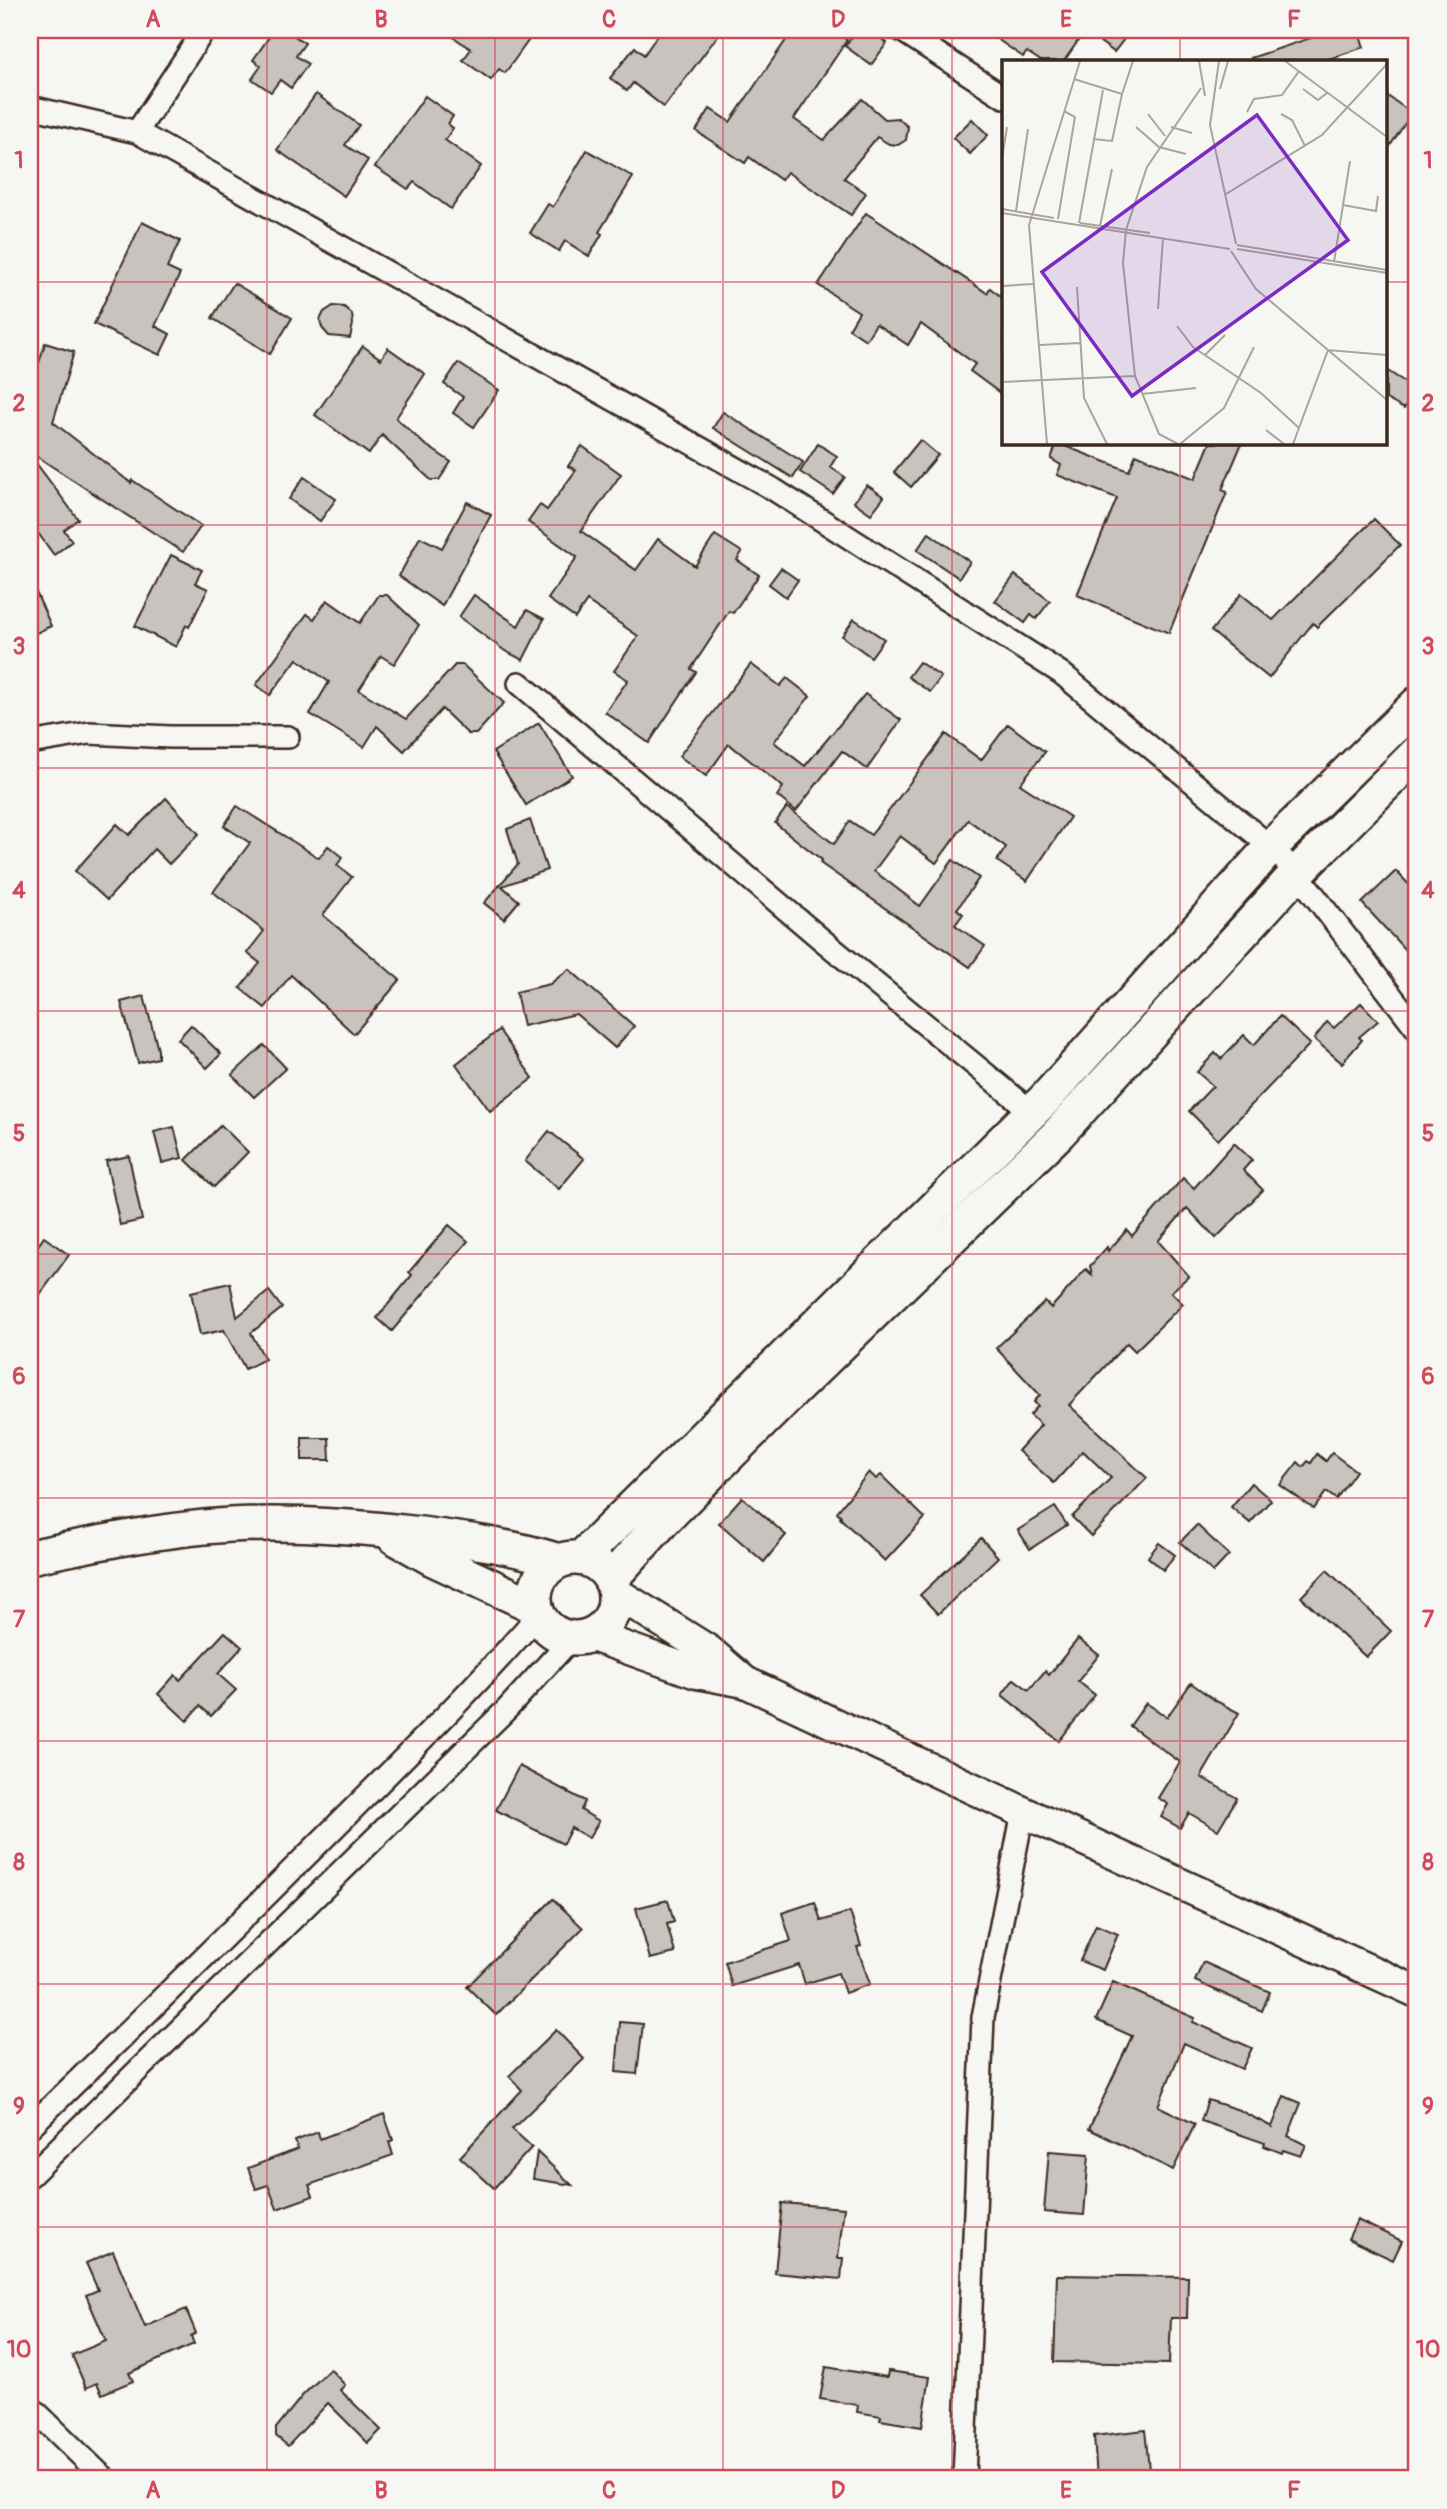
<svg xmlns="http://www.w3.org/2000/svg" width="1447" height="2509" viewBox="0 0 1447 2509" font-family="Pangolin,sans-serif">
<rect width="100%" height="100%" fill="#f6f6f2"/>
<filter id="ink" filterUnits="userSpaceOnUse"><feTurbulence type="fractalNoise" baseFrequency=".0143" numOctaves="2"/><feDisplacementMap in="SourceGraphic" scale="14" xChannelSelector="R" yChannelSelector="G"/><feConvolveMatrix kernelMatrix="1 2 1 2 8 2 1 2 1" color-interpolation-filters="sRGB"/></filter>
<g filter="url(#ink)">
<!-- building -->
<g fill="#c8c3be" stroke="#3b2a1e" stroke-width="2">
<path d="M 274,30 L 301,30 L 296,37 L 305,43 L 296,56 L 308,64 L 291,88 L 280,80 L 271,92 L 252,79 L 261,66 L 253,60 Z"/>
<path d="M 443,30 L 536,30 L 505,73 L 499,69 L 491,80 L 463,60 L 471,49 Z"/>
<path d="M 661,30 L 722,30 L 664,107 L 633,83 L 627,91 L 610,78 L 635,47 L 644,55 Z"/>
<path d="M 793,30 L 831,30 L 847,40 L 794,119 L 824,140 L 862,99 L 885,119 L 898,118 L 908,127 L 906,140 L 898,145 L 889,144 L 877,137 L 844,178 L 866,193 L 851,215 L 787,172 L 781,180 L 749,157 L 745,163 L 696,131 L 710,109 L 730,122 Z"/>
<path d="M 857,30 L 869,30 L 887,43 L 871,65 L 845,46 Z"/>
<path d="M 984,30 L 1131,30 L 1114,52 L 1085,31 L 1064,61 L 1041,61 L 1027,52 L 1023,57 Z"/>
<path d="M 1334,30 L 1358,30 L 1364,47 L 1323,61 L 1252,61 L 1251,58 Z"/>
<path d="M 316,94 L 359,125 L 345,145 L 368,160 L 344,196 L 277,150 Z"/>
<path d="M 1386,95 L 1412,113 L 1386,152 Z"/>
<path d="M 425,96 L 453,116 L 448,124 L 453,128 L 445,140 L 481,166 L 451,209 L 414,182 L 408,189 L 375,167 Z"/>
<path d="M 972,119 L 988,135 L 970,154 L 953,138 Z"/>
<path d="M 587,150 L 633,177 L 599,232 L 602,234 L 589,256 L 565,241 L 559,251 L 530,233 L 548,204 L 553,207 Z"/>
<path d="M 866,213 L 987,293 L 990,288 L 1004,299 L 1004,396 L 970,371 L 975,364 L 921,324 L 908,345 L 876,324 L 866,340 L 849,329 L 859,312 L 818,285 Z"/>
<path d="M 142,222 L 180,241 L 167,268 L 180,274 L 155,326 L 170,334 L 160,355 L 94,324 Z"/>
<path d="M 234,283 L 292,318 L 270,354 L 212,318 Z"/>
<path d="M 333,306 L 344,307 L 352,314 L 353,324 L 350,338 L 329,336 L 322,328 L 320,320 L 324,312 Z"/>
<path d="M 45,343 L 74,352 L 53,422 L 131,483 L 132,480 L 201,526 L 183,552 L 30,452 L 30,358 L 39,363 Z"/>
<path d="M 363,346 L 381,359 L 388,348 L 425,374 L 396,418 L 423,443 L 451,462 L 439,480 L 431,480 L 382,435 L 369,454 L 315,415 Z"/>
<path d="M 458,363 L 499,390 L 474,427 L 453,413 L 463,397 L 444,384 Z"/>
<path d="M 1386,370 L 1416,389 L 1404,409 L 1386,399 Z"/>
<path d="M 723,412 L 803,462 L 793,478 L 713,428 Z"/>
<path d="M 920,440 L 938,455 L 911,487 L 894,472 Z"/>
<path d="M 1057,443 L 1129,471 L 1136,454 L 1195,479 L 1210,443 L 1242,443 L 1222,490 L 1227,492 L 1169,633 L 1077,595 L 1117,498 L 1057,475 L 1061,465 L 1051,459 Z"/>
<path d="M 818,444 L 837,456 L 830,467 L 845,477 L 833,494 L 800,472 Z"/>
<path d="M 582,446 L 621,474 L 581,531 L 636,570 L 658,539 L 695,566 L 715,535 L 742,552 L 737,560 L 759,575 L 733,613 L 729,611 L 691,669 L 696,672 L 649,743 L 605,712 L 628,680 L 614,671 L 638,636 L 587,601 L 575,618 L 548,599 L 577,557 L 528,522 L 540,505 L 547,510 L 576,470 L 568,466 Z"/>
<path d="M 30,455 L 78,519 L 64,530 L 72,541 L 54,555 L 30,522 Z"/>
<path d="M 304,477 L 336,499 L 320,521 L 289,499 Z"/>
<path d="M 867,485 L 884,497 L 871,514 L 854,502 Z"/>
<path d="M 467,502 L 491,515 L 442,606 L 399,576 L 420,537 L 442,548 Z"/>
<path d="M 1374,519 L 1400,545 L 1317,627 L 1313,623 L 1269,678 L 1211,631 L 1241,594 L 1273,620 Z"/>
<path d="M 929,533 L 970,562 L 959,578 L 917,550 Z"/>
<path d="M 171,555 L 202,570 L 195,583 L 208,589 L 189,627 L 186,625 L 176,647 L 135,626 Z"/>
<path d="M 781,568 L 798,580 L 786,597 L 769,584 Z"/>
<path d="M 1015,575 L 1050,601 L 1036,619 L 1031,615 L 1025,623 L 995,601 Z"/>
<path d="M 30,579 L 51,626 L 30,636 Z"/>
<path d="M 379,595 L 387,595 L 419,625 L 394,664 L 381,656 L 359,690 L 406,719 L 455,665 L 463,665 L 504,703 L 476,734 L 468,734 L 442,709 L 404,751 L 377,726 L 364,747 L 310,714 L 329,682 L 297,659 L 270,695 L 256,685 L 307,614 L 314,619 L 327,600 L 360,623 Z"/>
<path d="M 474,595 L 518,626 L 527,610 L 544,619 L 523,660 L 505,651 L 459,617 Z"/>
<path d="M 854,619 L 884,639 L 871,657 L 842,636 Z"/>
<path d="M 919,662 L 941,677 L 930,692 L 908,677 Z"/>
<path d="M 751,664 L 780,686 L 787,678 L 810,696 L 774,742 L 805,766 L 865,694 L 901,720 L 867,769 L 842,751 L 796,811 L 777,796 L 783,787 L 729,744 L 706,776 L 679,756 Z"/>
<path d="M 539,723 L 572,776 L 526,805 L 493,752 Z"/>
<path d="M 1008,724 L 1045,752 L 1020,784 L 1070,817 L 1027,881 L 997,861 L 1006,847 L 968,820 L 936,863 L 900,836 L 874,871 L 920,906 L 953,860 L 979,878 L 957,909 L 963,914 L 955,925 L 985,946 L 970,967 L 820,863 L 822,860 L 775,823 L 787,807 L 834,844 L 850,821 L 871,835 L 946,734 L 981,760 Z"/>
<path d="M 166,798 L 199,834 L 169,864 L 154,849 L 107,900 L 75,871 L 117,824 L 129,835 Z"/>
<path d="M 237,806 L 319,858 L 328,846 L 343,857 L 337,865 L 352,877 L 323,915 L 400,980 L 354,1034 L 291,975 L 265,1008 L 240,988 L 260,963 L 247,953 L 264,931 L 213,892 L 250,843 L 224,826 Z"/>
<path d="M 530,820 L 547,870 L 502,886 L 519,901 L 504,919 L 484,903 L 518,864 L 507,829 Z"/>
<path d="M 1396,871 L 1417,893 L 1417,963 L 1362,903 Z"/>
<path d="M 569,969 L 634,1026 L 615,1048 L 576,1014 L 523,1026 L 516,992 L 550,984 Z"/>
<path d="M 144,996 L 158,1050 L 158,1058 L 138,1063 L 121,1002 Z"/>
<path d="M 1361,1003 L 1378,1021 L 1359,1037 L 1362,1040 L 1342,1063 L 1314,1039 L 1327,1022 L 1334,1028 Z"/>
<path d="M 1280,1016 L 1310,1044 L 1218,1140 L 1189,1111 L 1213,1086 L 1197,1072 L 1215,1053 L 1221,1059 L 1244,1035 L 1254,1045 Z"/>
<path d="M 191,1025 L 221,1054 L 207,1068 L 178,1039 Z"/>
<path d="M 499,1030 L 533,1078 L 490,1111 L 456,1064 Z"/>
<path d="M 264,1045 L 286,1068 L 254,1097 L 232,1075 Z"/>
<path d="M 221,1125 L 248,1152 L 214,1187 L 186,1160 Z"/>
<path d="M 174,1127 L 182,1158 L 162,1163 L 154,1132 Z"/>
<path d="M 549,1131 L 584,1159 L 559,1189 L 525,1161 Z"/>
<path d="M 1234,1143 L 1252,1160 L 1243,1170 L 1263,1190 L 1216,1238 L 1187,1208 L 1158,1241 L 1189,1276 L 1171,1292 L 1183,1304 L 1135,1351 L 1127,1343 L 1069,1405 L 1147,1478 L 1091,1536 L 1072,1517 L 1111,1478 L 1083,1451 L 1054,1483 L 1018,1451 L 1041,1425 L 1030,1415 L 1038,1406 L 1034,1402 L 1040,1395 L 996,1348 L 1045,1302 L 1051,1308 L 1086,1269 L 1092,1275 L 1090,1266 L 1107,1247 L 1108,1251 L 1127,1230 L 1132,1236 L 1183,1178 L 1194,1188 Z"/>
<path d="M 129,1156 L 142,1220 L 120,1225 L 106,1161 Z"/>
<path d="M 449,1225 L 468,1241 L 392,1331 L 377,1318 L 412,1275 L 409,1272 Z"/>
<path d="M 44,1237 L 69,1255 L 30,1308 L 30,1257 Z"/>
<path d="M 230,1283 L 237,1317 L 269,1291 L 282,1308 L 251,1333 L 265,1359 L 245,1369 L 224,1330 L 200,1335 L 191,1292 Z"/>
<path d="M 302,1438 L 329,1438 L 330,1460 L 302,1460 Z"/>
<path d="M 1332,1453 L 1356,1471 L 1336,1499 L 1326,1492 L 1314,1509 L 1280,1485 L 1298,1462 L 1303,1467 L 1308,1461 L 1311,1463 L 1317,1454 L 1326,1461 Z"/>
<path d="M 869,1472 L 876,1479 L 881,1475 L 925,1518 L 885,1561 L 840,1518 L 841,1516 L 837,1512 Z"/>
<path d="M 1251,1483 L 1271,1500 L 1250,1523 L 1231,1507 Z"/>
<path d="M 742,1497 L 786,1535 L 764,1562 L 719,1523 Z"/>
<path d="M 1055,1507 L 1067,1525 L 1030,1549 L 1018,1530 Z"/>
<path d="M 1197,1525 L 1229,1555 L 1213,1572 L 1180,1542 Z"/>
<path d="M 981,1538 L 998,1557 L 938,1614 L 920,1595 Z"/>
<path d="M 1159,1543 L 1175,1555 L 1163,1570 L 1148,1557 Z"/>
<path d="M 1327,1570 L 1391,1631 L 1366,1657 L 1301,1597 Z"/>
<path d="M 225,1632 L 242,1647 L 218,1674 L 236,1690 L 211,1716 L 200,1706 L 187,1721 L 158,1694 L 175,1675 L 180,1680 Z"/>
<path d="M 1078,1639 L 1099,1655 L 1078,1681 L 1095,1695 L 1059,1741 L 1002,1695 L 1014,1679 L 1029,1690 L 1045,1671 L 1049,1675 Z"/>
<path d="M 1191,1683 L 1216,1701 L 1239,1713 L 1201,1777 L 1237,1798 L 1218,1830 L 1189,1813 L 1180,1828 L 1161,1817 L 1168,1804 L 1158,1798 L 1180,1762 L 1130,1726 L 1146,1703 L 1167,1717 Z"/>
<path d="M 519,1766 L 585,1801 L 581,1810 L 599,1821 L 589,1838 L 571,1828 L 563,1844 L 496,1810 Z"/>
<path d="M 553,1899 L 583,1928 L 496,2015 L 467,1987 Z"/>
<path d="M 668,1900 L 674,1922 L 667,1924 L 675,1953 L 650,1959 L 636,1908 Z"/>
<path d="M 815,1902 L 821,1921 L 850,1912 L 861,1946 L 857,1947 L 870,1984 L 845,1993 L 838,1973 L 805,1984 L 799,1965 L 732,1986 L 725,1962 L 791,1941 L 782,1913 Z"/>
<path d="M 1096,1925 L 1118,1934 L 1103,1970 L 1080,1961 Z"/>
<path d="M 1203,1962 L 1270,1992 L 1262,2011 L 1195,1981 Z"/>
<path d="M 1113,1982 L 1195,2018 L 1193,2022 L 1252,2048 L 1242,2069 L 1184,2043 L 1158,2106 L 1195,2124 L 1173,2170 L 1089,2129 L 1132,2036 L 1096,2020 Z"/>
<path d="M 620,2022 L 643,2024 L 637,2074 L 616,2072 Z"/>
<path d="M 556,2030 L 584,2059 L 512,2129 L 532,2147 L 494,2188 L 460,2157 L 522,2090 L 509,2076 Z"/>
<path d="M 1284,2096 L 1301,2103 L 1288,2136 L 1306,2145 L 1301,2156 L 1283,2150 L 1282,2153 L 1264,2146 L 1265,2143 L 1201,2121 L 1208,2100 L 1239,2110 L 1272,2127 Z"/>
<path d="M 384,2114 L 393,2140 L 389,2142 L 393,2155 L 309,2185 L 313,2196 L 277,2209 L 268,2185 L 256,2189 L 248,2168 L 298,2149 L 295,2141 L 318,2132 L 320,2139 Z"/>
<path d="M 1049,2151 L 1089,2154 L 1084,2215 L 1044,2212 Z"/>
<path d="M 537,2152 L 572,2185 L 533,2179 Z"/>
<path d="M 782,2203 L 844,2208 L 838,2258 L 843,2258 L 841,2279 L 775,2273 Z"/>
<path d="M 1357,2220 L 1402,2241 L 1393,2260 L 1348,2239 Z"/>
<path d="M 113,2251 L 145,2327 L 186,2309 L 196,2333 L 191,2336 L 194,2344 L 129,2373 L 133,2381 L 102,2394 L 97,2383 L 86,2388 L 72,2355 L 106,2341 L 86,2295 L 98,2290 L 86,2263 Z"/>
<path d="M 1057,2275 L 1188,2277 L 1187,2318 L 1171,2318 L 1169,2364 L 1054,2362 Z"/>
<path d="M 826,2367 L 887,2377 L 888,2371 L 930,2377 L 922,2427 L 880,2420 L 881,2416 L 857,2412 L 858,2405 L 820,2399 Z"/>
<path d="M 330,2369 L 345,2385 L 340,2390 L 381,2430 L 368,2443 L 328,2403 L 288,2446 L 276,2436 L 276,2428 L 303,2395 Z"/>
<path d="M 1145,2430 L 1150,2479 L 1097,2479 L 1094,2436 Z"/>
</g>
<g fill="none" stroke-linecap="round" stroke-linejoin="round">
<defs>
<g id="minor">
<path d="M 901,30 L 1004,97"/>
<path d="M 30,107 L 137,132 L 773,489 L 1061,673 L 1271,847 L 1297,873 L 1417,1029"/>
<path d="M 137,132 L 204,30"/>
<path d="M 519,683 L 821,939 L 1032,1112"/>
<path d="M 30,743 L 89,733 L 170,737 L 288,737"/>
<path d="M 30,2127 C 132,2028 233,1929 333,1829 C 403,1759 474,1689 539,1614"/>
<path d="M 30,2176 L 508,1708 L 572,1638"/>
<path d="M 30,2406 L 105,2479"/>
<path d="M 964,2479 L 983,2017 L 1023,1812"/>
</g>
<g id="secondary">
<path d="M 615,1592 L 709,1651 L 745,1682 L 1023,1812 L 1417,1992"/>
<path d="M 590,1635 L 697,1673 L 745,1682"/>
</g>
<g id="primary">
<path d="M 394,1537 L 431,1558 L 536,1607"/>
<path d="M 30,1557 C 96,1543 163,1529 230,1525 C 291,1522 352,1526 412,1533 C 462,1539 511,1546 559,1561"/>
<path d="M 581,1558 L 1045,1099 L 1271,847 L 1417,704"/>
<circle cx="575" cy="1598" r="40"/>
<path d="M 611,1579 L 664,1520 L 796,1388 L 1058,1134 L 1297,873 L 1417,753"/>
</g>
</defs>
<!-- minor casing -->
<use href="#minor" stroke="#3b2a1e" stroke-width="26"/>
<!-- secondary casing -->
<use href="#secondary" stroke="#3b2a1e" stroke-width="35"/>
<!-- primary casing -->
<use href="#primary" stroke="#3b2a1e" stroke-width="38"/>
<!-- minor -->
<use href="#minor" stroke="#f6f6f2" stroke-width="21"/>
<!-- secondary -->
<use href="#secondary" stroke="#f6f6f2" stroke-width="30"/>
<!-- primary -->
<use href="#primary" stroke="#f6f6f2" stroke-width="33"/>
</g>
</g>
<!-- grid -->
<path fill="none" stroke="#d1495b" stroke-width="2" stroke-opacity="0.55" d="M 267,30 L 267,2479M 495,30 L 495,2479M 723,30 L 723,2479M 952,30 L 952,2479M 1180,30 L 1180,61M 30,282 L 1004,282M 1386,282 L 1417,282M 1180,443 L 1180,2479M 30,525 L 1417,525M 30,768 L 1417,768M 30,1011 L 1417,1011M 30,1254 L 1417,1254M 30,1498 L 1417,1498M 30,1741 L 1417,1741M 30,1984 L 1417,1984M 30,2227 L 1417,2227"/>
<!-- overview -->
<g transform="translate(1002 60)">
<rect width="385" height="385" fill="#f6f6f2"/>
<path fill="none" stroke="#aba49d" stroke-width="2" d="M 197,1 L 203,36M 217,1 L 208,65 L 234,184M 283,1 L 385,77M 72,19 L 120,34 L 131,1M 218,29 L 226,1M 301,29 L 316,40 L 325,33M 245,52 L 252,39 L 280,35 L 297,11M 146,54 L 163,76M 279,54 L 290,60 L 303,86M 134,67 L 157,87 L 184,94M 169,67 L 190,73M 91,79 L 110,81 L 120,34M 0,99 L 5,67M 224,134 L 320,75 L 385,4M 341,145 L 374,151 L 376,136M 0,149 L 52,158M 14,151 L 26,69M 0,153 L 228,189M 56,159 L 73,57 L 62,51M 77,163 L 101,30M 78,163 L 148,173M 98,166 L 110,109M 235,185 L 385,210M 235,189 L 385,213M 229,191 L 254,229 L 385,340M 332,202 L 348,101M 0,226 L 31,224M 75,227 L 82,338 L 105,384M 156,249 L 161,178M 175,266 L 191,287 L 259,333 L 297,368M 38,285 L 78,283M 203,295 L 223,275M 0,322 L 133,316M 140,334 L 194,328M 264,370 L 282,384M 45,384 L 27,165 L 78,1M 176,384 L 157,374 L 133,316 L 121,203 L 124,170 L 145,107 L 199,28M 178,384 L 222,348 L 252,287M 291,384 L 326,290 L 385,295"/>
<path fill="#7b2cbf" fill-opacity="0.15" stroke="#7b2cbf" stroke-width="3.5" d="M 255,55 L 346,180 L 130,336 L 40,212 Z"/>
<rect width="385" height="385" fill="none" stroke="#3b2a1e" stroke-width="3.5"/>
</g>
<!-- margin -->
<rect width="1447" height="2509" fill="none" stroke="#f6f6f2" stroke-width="77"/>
<rect x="38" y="38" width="1370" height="2432" fill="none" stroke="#d1495b" stroke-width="2.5"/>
<g font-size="23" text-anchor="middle" font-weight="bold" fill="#d1495b">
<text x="153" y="27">A</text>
<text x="381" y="27">B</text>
<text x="609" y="27">C</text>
<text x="838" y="27">D</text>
<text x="1066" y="27">E</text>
<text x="1294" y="27">F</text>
<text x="19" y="168">1</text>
<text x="1428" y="168">1</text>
<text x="19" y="411">2</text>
<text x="1428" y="411">2</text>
<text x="19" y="654">3</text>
<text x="1428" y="654">3</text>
<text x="19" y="898">4</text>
<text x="1428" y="898">4</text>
<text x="19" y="1141">5</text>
<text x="1428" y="1141">5</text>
<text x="19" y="1384">6</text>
<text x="1428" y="1384">6</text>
<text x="19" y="1627">7</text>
<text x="1428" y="1627">7</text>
<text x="19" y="1870">8</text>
<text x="1428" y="1870">8</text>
<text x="19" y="2114">9</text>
<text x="1428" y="2114">9</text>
<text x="19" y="2357">10</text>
<text x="1428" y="2357">10</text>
<text x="153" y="2498">A</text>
<text x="381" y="2498">B</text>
<text x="609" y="2498">C</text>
<text x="838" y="2498">D</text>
<text x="1066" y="2498">E</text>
<text x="1294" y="2498">F</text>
</g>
</svg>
